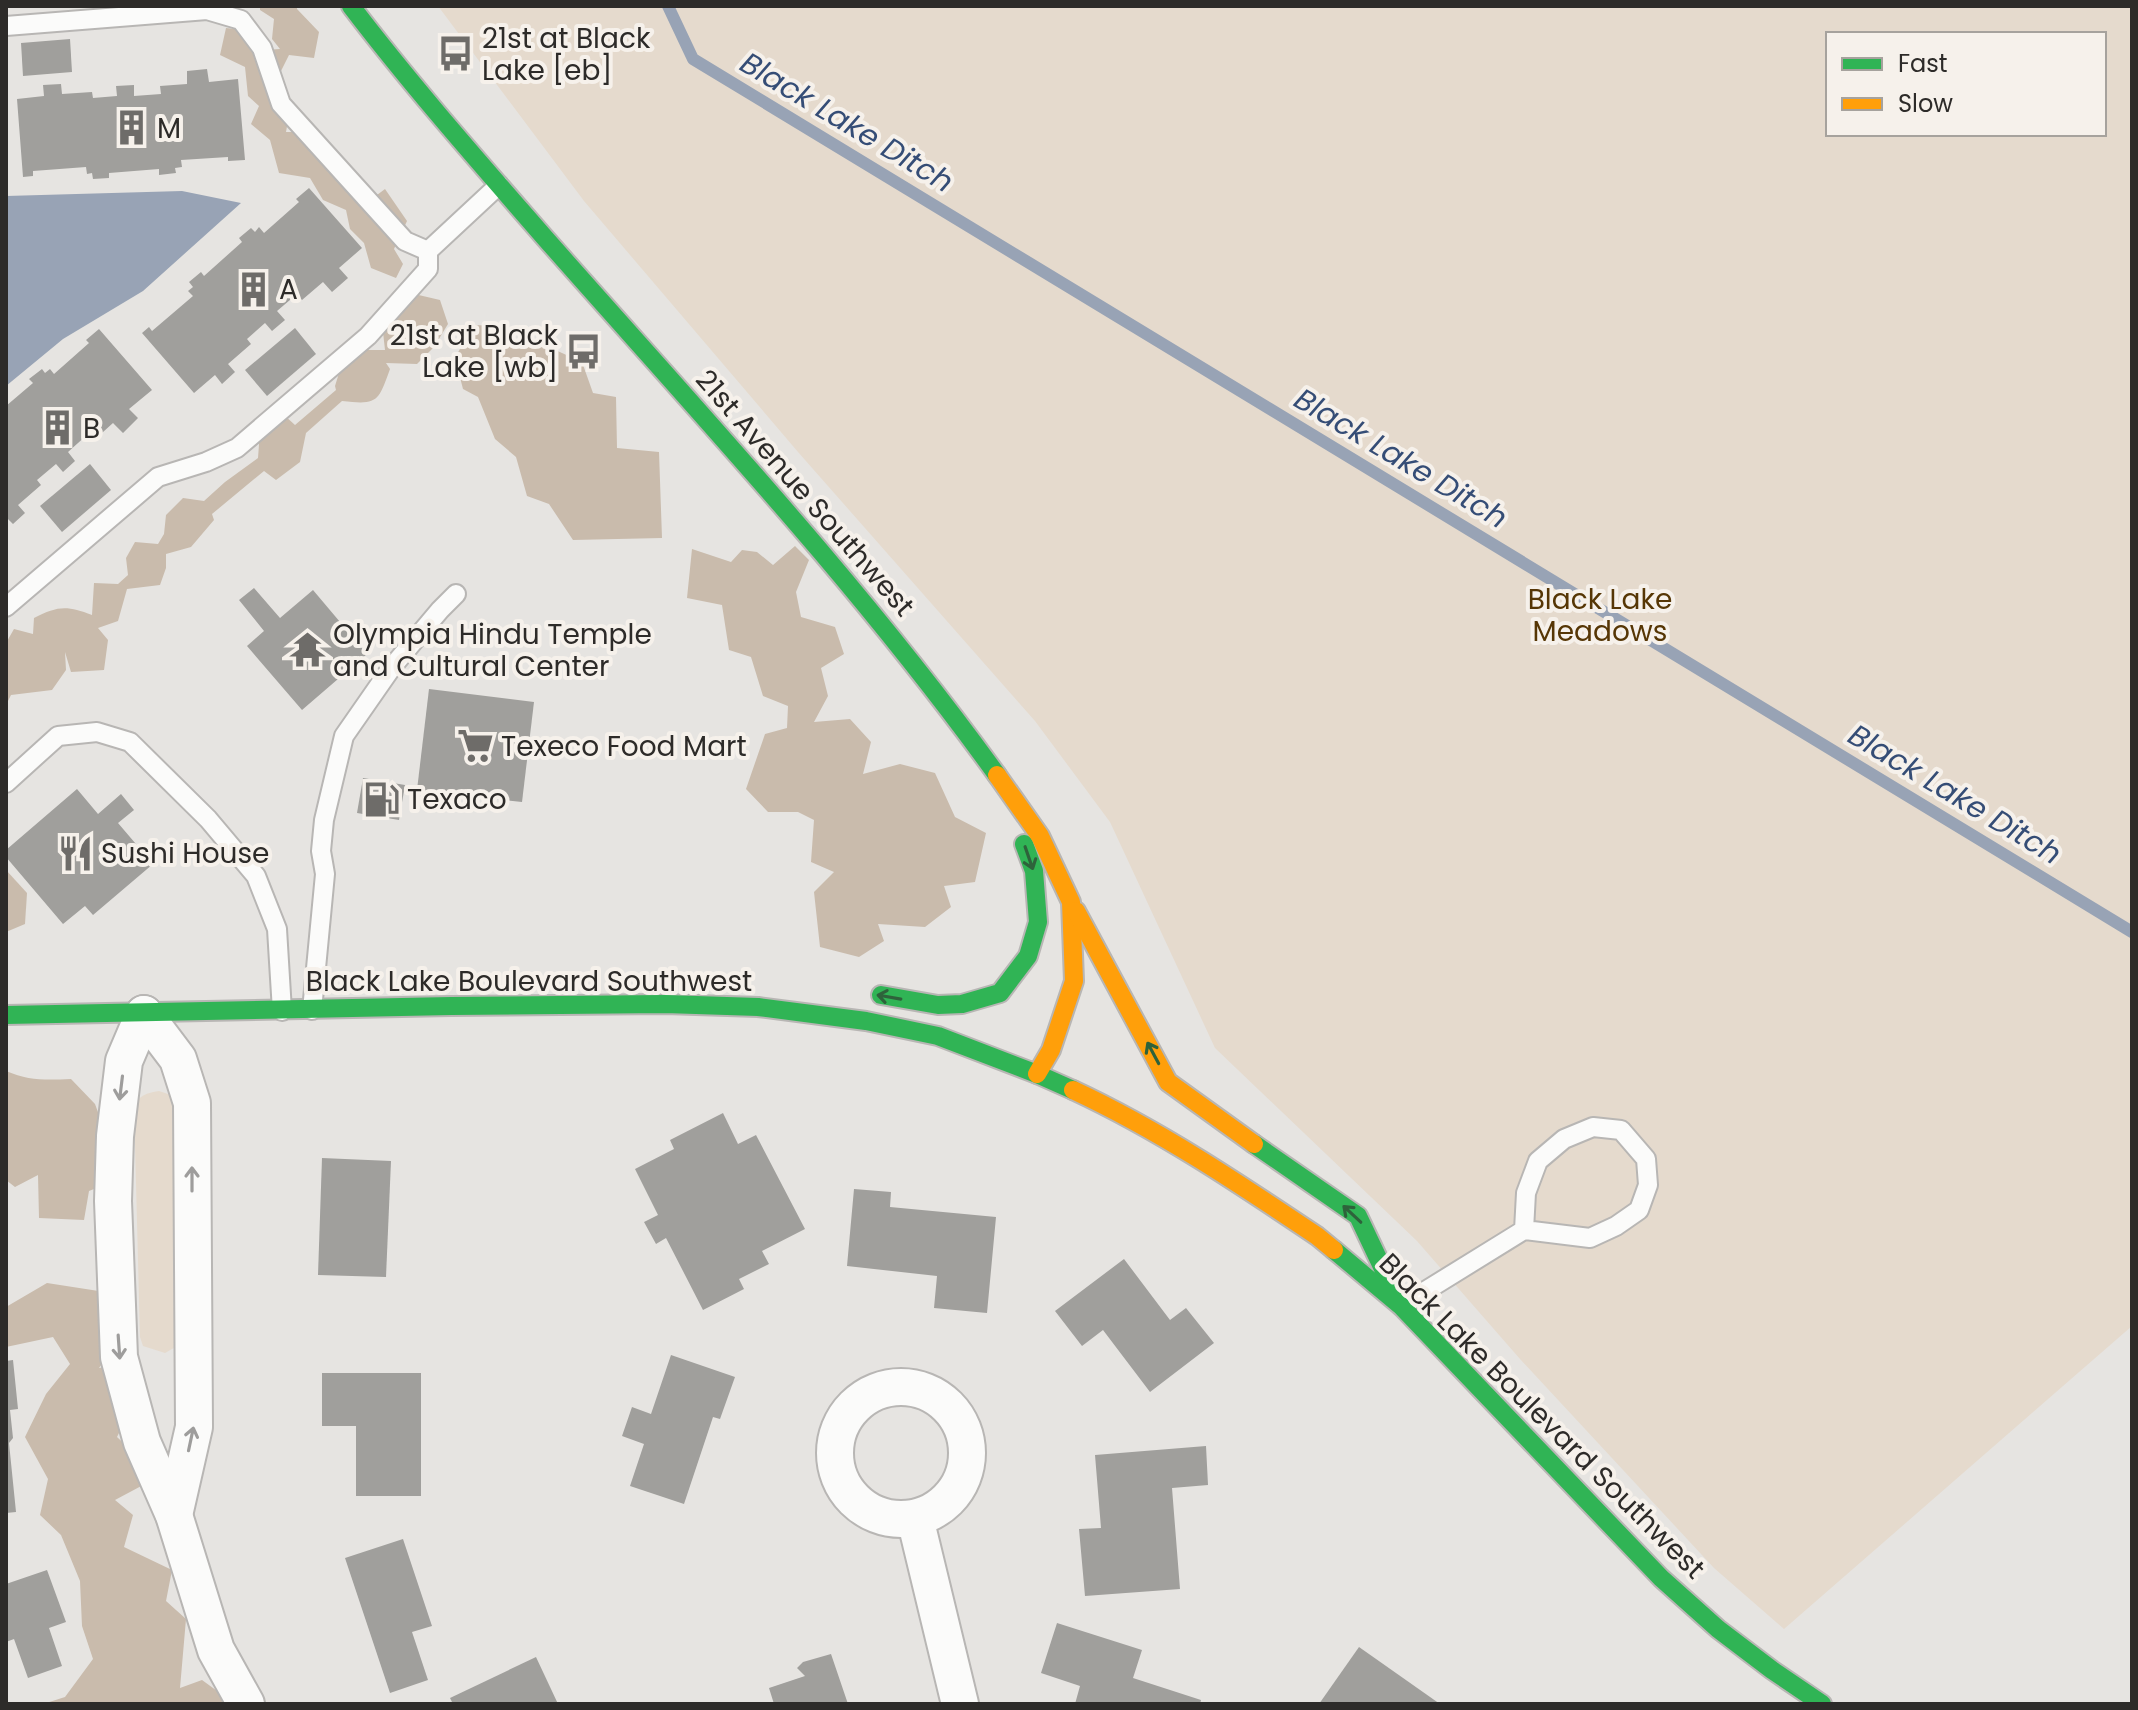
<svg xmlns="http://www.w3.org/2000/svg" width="2138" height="1710" viewBox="0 0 2138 1710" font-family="Poppins,sans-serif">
<rect width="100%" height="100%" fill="#e6e4e1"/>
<!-- green -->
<g fill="#e5dacd" fill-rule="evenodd">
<path d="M 438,6 L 2132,6 L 2132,1326 L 1784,1629 L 1714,1568 L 1520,1359 L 1417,1241 L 1215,1048 L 1110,822 L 1035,721 L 798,452 L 584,201 ZM 1828,34 L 2104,34 L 2104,134 L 1828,134 Z"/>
<path d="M 159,1091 L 171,1095 L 176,1101 L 179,1345 L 165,1353 L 143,1346 L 140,1337 L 134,1106 C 140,1095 146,1093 159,1091 Z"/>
</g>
<!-- forest -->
<g fill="#c9bbac">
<path d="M 260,6 L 297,6 L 297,9 L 319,32 L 314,58 L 289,55 L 272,89 L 291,104 L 286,132 L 321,132 L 325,159 L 353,171 L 361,207 L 385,189 L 407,221 L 394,249 L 403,264 L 396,278 L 371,268 L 364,243 L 350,229 L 346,210 L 323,200 L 310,178 L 279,173 L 270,140 L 251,124 L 259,106 L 248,96 L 245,67 L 220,55 L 226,28 L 245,30 L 251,51 L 280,49 L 272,39 L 274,19 L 260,10 Z"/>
<path d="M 410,293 L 440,300 L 448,324 L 434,347 L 417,364 L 386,363 L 390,369 C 378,402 378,405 342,401 L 306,433 L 300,462 L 276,480 L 264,471 L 212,514 L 214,520 L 191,547 L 166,554 L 166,568 L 160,585 L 127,589 L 118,621 L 98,628 L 108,640 L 104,670 L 71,672 L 65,652 L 66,670 L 52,690 L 11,695 L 6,705 L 6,677 L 8,676 L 6,643 L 14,629 L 33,634 L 34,618 C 57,606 67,605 92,615 L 94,583 L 118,584 L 128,575 L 126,558 L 135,542 L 158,544 L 164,534 L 166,515 L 183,498 L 204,501 L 225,482 L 258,458 L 260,431 L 284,415 L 295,425 L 336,390 L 335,386 L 344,357 L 363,350 L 385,350 L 382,323 Z"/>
<path d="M 473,325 L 499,326 L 521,349 L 542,344 L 582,362 L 593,393 L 616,397 L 617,448 L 659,452 L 662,538 L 573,540 L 549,504 L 527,496 L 516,457 L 495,439 L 478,397 L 463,389 L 455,358 Z"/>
<path d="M 795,546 L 809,560 L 796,592 L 801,617 L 835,627 L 844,654 L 821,668 L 828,696 L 814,722 L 850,719 L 871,742 L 863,774 L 900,764 L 935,773 L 955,817 L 986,833 L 975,882 L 944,886 L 951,907 L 925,927 L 878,924 L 884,941 L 859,957 L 820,947 L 814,892 L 834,872 L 811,862 L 814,820 L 798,812 L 768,812 L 746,789 L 765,734 L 787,728 L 788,706 L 763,696 L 751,657 L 729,650 L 722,605 L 687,598 L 692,549 L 731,562 L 742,550 L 757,552 L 773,565 Z"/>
<path d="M 6,870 L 27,893 L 25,924 L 6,932 Z"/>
<path d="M 6,1071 C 29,1081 46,1080 71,1079 L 95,1104 L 103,1126 L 114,1181 L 89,1191 L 84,1220 L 39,1218 L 38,1175 L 15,1187 L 6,1180 Z"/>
<path d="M 47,1283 L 105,1292 L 127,1329 L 99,1368 L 122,1364 L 137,1397 L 117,1437 L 135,1454 L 145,1484 L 115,1500 L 133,1515 L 124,1547 L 172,1570 L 166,1601 L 186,1619 L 180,1688 L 202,1680 L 235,1704 L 43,1704 L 65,1697 L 93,1659 L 82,1626 L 80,1581 L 61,1535 L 40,1515 L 48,1479 L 25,1437 L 46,1394 L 70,1364 L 53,1337 L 6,1347 L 6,1307 Z"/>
</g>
<!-- water -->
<path fill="#98a3b5" d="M 182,191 L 241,203 L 143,291 L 63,339 L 6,386 L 6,196 Z"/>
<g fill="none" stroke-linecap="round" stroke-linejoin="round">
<!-- stream -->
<path stroke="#98a3b5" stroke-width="12" d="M 668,6 L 693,59 L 2132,932"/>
</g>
<!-- building -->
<g fill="#a09f9c">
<path d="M 70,39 L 72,72 L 23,76 L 21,43 Z"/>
<path d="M 207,69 L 209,82 L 238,79 L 245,160 L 228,161 L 228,157 L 181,160 L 182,167 L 175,168 L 176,173 L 159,175 L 159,169 L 109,173 L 109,178 L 93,179 L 92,173 L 87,174 L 86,167 L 33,171 L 33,176 L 23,177 L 17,99 L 44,96 L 43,85 L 61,84 L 62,94 L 92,92 L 93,98 L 117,96 L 116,86 L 134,85 L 134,96 L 161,94 L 160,86 L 187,84 L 187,71 Z"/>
<path d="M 309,188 L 362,248 L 339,268 L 348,278 L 332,292 L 323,282 L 302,300 L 297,294 L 277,311 L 285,320 L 272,331 L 265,323 L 247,339 L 251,344 L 228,364 L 235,372 L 222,384 L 215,375 L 194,393 L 142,333 L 149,327 L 152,331 L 193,296 L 188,291 L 193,287 L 189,282 L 201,272 L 204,276 L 242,242 L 239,238 L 251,228 L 255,232 L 259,227 L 264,233 L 299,202 L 296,199 Z"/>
<path d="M 295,328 L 316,354 L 267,396 L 245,370 Z"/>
<path d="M 99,329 L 152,390 L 129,409 L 138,418 L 123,433 L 113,423 L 93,441 L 88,434 L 68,452 L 75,461 L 63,472 L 56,464 L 37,480 L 41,485 L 18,505 L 25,513 L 13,524 L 6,517 L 6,406 L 33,383 L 29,379 L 42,369 L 45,373 L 50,369 L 54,374 L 89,343 L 86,340 Z"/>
<path d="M 90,464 L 111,490 L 62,532 L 40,506 Z"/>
<path d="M 254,588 L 280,618 L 313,590 L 367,654 L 302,710 L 247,646 L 264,631 L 239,600 Z"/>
<path d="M 429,689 L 534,702 L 522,802 L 417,790 Z"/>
<path d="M 363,778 L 405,785 L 399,820 L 357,813 Z"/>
<path d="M 77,789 L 98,814 L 121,794 L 134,810 L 118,823 L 153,864 L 93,915 L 85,906 L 63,924 L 6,857 L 6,850 Z"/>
<path d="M 723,1113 L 738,1144 L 756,1135 L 805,1229 L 762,1251 L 769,1264 L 739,1279 L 744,1289 L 703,1310 L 666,1238 L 656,1244 L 644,1222 L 658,1215 L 635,1169 L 674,1149 L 670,1140 Z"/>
<path d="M 322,1158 L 391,1161 L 386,1277 L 318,1275 Z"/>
<path d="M 854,1189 L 891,1192 L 890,1207 L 996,1217 L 987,1313 L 934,1308 L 937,1276 L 847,1266 Z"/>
<path d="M 1124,1259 L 1170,1320 L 1186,1308 L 1214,1343 L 1150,1392 L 1103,1330 L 1082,1346 L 1055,1311 Z"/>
<path d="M 671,1355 L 735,1377 L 720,1419 L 713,1417 L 684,1504 L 630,1486 L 644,1444 L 622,1436 L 632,1407 L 651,1414 Z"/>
<path d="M 13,1360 L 18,1409 L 10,1410 L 13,1438 L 9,1443 L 16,1512 L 6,1513 L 6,1361 Z"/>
<path d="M 322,1373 L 421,1373 L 421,1496 L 356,1496 L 356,1426 L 322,1426 Z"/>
<path d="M 1206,1446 L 1208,1485 L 1172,1488 L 1180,1589 L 1085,1596 L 1079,1529 L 1101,1528 L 1095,1455 Z"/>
<path d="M 403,1539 L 432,1626 L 412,1632 L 428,1680 L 390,1693 L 345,1558 Z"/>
<path d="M 47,1570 L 66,1622 L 49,1628 L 62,1666 L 28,1678 L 14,1639 L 6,1642 L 6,1584 Z"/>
<path d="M 1057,1623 L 1142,1650 L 1133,1678 L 1201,1700 L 1200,1704 L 1075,1704 L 1080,1686 L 1041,1673 Z"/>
<path d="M 1359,1647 L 1440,1704 L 1319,1704 Z"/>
<path d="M 831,1654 L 848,1704 L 774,1704 L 769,1688 L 805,1676 L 797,1668 L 803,1662 Z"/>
<path d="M 536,1657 L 558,1704 L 453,1704 L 450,1698 Z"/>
</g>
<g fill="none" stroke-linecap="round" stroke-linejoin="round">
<defs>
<g id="lane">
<path d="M 6,26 L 207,10 L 241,20 L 262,48 L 281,104 L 405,241 L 428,251"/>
<path d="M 6,607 L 158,477 L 206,462 L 237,448 L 368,336 L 428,269 L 428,251 L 499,185"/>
<path d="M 6,783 L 58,736 L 97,732 L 130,742 L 208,819 L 256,876 L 277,929 L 282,1011"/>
<path d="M 312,1010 L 325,874 L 321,851 L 324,820 L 344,736 L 392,667 L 440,610 L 456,594"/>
<path d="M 1401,1306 L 1524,1230 L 1590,1238 L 1616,1226 L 1639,1210 L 1648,1185 L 1646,1159 L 1621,1130 L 1593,1127 L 1564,1139 L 1538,1161 L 1526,1193 L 1524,1230"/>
</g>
<g id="street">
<path d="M 144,1014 L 124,1061 L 115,1136 L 113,1201 L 119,1357 L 142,1442 L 174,1515 L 216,1650 L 246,1704"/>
<path d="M 144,1014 L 178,1059 L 192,1103 L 194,1427 L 174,1515"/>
<circle cx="901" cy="1453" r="66"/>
<path d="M 915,1518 L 960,1704"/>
</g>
<g id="fast">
<path d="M 351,6 C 412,86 479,162 545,238 C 700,414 860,585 997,775"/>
<path d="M 881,995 L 938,1005 L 962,1004 L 1000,993 L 1028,956 L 1038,922 L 1034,871 L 1024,844"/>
<path d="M 6,1015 L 451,1006 L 665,1004 L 758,1007 L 866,1021 L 938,1036 L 1037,1074 L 1073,1090"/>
<path d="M 1254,1144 L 1358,1216 L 1394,1292"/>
<path d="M 1334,1250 L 1401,1306 L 1661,1578 L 1718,1629 L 1772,1670 L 1822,1704"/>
</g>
<g id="slow">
<path d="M 997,775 L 1040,836 L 1071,902 L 1074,981 L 1051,1050 L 1037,1074"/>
<path d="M 1076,911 L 1168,1082 L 1254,1144"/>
<path d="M 1073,1090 C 1159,1130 1238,1183 1317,1236 L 1334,1250"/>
</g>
</defs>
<!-- lane casing -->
<use href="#lane" stroke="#b8b6b4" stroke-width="22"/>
<!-- street casing -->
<use href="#street" stroke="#b8b6b4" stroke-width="40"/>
<!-- fast casing -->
<use href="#fast" stroke="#b8b6b4" stroke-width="22"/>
<!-- slow casing -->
<use href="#slow" stroke="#b8b6b4" stroke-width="22"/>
<!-- lane -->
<use href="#lane" stroke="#fbfbfa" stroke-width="18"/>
<!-- street -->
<use href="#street" stroke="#fbfbfa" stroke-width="36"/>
<!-- fast -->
<use href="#fast" stroke="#30b455" stroke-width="18"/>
<!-- slow -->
<use href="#slow" stroke="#ff9f0a" stroke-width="18"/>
</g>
<!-- one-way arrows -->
<defs><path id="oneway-shaft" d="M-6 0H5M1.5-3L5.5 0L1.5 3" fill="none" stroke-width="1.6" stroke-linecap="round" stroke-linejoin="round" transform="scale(2)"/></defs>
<g stroke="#2e623b">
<use href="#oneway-shaft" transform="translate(1029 858) rotate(71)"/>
<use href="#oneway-shaft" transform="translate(889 997) rotate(-170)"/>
<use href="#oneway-shaft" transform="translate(1153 1053) rotate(-118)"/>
<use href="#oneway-shaft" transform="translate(1352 1214) rotate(-137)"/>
</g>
<g stroke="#9e9d9c">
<use href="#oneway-shaft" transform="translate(121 1088) rotate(97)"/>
<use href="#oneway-shaft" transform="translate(192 1179) rotate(-90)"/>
<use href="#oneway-shaft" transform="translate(119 1347) rotate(86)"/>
<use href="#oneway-shaft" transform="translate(191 1439) rotate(-78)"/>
</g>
<!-- icons -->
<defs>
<symbol id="bus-bare" viewBox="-9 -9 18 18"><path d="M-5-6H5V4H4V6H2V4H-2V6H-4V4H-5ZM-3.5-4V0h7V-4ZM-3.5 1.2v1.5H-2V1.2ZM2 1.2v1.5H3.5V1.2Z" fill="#6e6c69" stroke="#f6f1eb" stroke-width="2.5" paint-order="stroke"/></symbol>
<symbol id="building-bare" viewBox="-9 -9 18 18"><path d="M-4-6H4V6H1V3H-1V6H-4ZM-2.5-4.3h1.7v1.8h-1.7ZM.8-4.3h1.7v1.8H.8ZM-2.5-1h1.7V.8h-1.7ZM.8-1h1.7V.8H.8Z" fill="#6e6c69" stroke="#f6f1eb" stroke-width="2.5" paint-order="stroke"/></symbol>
<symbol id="temple-bare" viewBox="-9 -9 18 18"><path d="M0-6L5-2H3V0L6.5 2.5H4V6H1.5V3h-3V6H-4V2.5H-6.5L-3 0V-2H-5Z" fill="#6e6c69" stroke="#f6f1eb" stroke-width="2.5" paint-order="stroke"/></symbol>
<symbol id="supermarket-bare" viewBox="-9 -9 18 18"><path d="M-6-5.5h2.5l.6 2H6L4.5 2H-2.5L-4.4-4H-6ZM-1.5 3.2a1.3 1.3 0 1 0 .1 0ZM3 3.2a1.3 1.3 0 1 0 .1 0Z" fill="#6e6c69" stroke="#f6f1eb" stroke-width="2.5" paint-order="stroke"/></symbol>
<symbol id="fuel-bare" viewBox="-9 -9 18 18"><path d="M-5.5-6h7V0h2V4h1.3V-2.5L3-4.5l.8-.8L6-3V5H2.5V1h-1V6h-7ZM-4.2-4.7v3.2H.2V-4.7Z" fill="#6e6c69" stroke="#f6f1eb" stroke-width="2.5" paint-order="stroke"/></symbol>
<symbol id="restaurant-bare" viewBox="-9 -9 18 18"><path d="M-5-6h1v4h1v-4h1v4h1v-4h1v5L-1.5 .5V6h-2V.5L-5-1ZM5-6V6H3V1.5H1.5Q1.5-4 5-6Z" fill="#6e6c69" stroke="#f6f1eb" stroke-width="2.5" paint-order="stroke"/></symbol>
</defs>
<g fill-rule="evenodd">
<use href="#bus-bare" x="430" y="28" width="51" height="51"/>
<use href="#building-bare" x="106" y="102" width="51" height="51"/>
<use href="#building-bare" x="228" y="264" width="51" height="51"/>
<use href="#bus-bare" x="558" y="326" width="51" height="51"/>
<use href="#building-bare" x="32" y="402" width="51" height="51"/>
<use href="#temple-bare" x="282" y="624" width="51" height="51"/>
<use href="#supermarket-bare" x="450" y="720" width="51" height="51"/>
<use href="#fuel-bare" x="356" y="774" width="51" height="51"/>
<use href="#restaurant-bare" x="50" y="828" width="51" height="51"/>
</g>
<g text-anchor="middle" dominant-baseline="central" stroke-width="8" stroke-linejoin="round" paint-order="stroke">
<!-- poi labels -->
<g font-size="28" fill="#2d2b29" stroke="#f6f1eb" text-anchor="start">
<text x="482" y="38">21st at Black<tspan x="482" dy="32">Lake [eb]</tspan></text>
<text x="157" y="128">M</text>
<text x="279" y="289">A</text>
<text x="558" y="335" text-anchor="end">21st at Black<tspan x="558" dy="32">Lake [wb]</tspan></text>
<text x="83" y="428">B</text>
<text x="333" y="634">Olympia Hindu Temple<tspan x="333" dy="32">and Cultural Center</tspan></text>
<text x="501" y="746">Texeco Food Mart</text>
<text x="407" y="799">Texaco</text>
<text x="101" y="853">Sushi House</text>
</g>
<!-- street labels -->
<g font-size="28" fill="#2d2b29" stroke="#f6f1eb">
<text transform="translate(805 493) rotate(49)">21st Avenue Southwest</text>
<text x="529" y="981">Black Lake Boulevard Southwest</text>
<text transform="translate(1542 1416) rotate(45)">Black Lake Boulevard Southwest</text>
</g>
<!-- park labels -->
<g font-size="28" fill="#563605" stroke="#f6f1eb">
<text x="1600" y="599">Black Lake<tspan x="1600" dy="32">Meadows</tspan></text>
</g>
<!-- water labels -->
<g font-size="30" font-style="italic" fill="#354d76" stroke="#f6f1eb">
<text transform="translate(847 122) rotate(31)">Black Lake Ditch</text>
<text transform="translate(1401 458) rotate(31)">Black Lake Ditch</text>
<text transform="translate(1955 794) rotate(31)">Black Lake Ditch</text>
</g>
</g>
<!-- border -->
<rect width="2138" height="1710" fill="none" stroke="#2d2b29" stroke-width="16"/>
<!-- legend -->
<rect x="1826" y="32" width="280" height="104" fill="#f6f1eb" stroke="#a6a29d" stroke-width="2"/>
<rect x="1842" y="58" width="40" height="12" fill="#30b455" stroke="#a6a29d" stroke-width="2"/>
<text x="1898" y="72" font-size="24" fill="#2d2b29">Fast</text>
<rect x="1842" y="98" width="40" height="12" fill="#ff9f0a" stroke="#a6a29d" stroke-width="2"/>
<text x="1898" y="112" font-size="24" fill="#2d2b29">Slow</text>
</svg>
